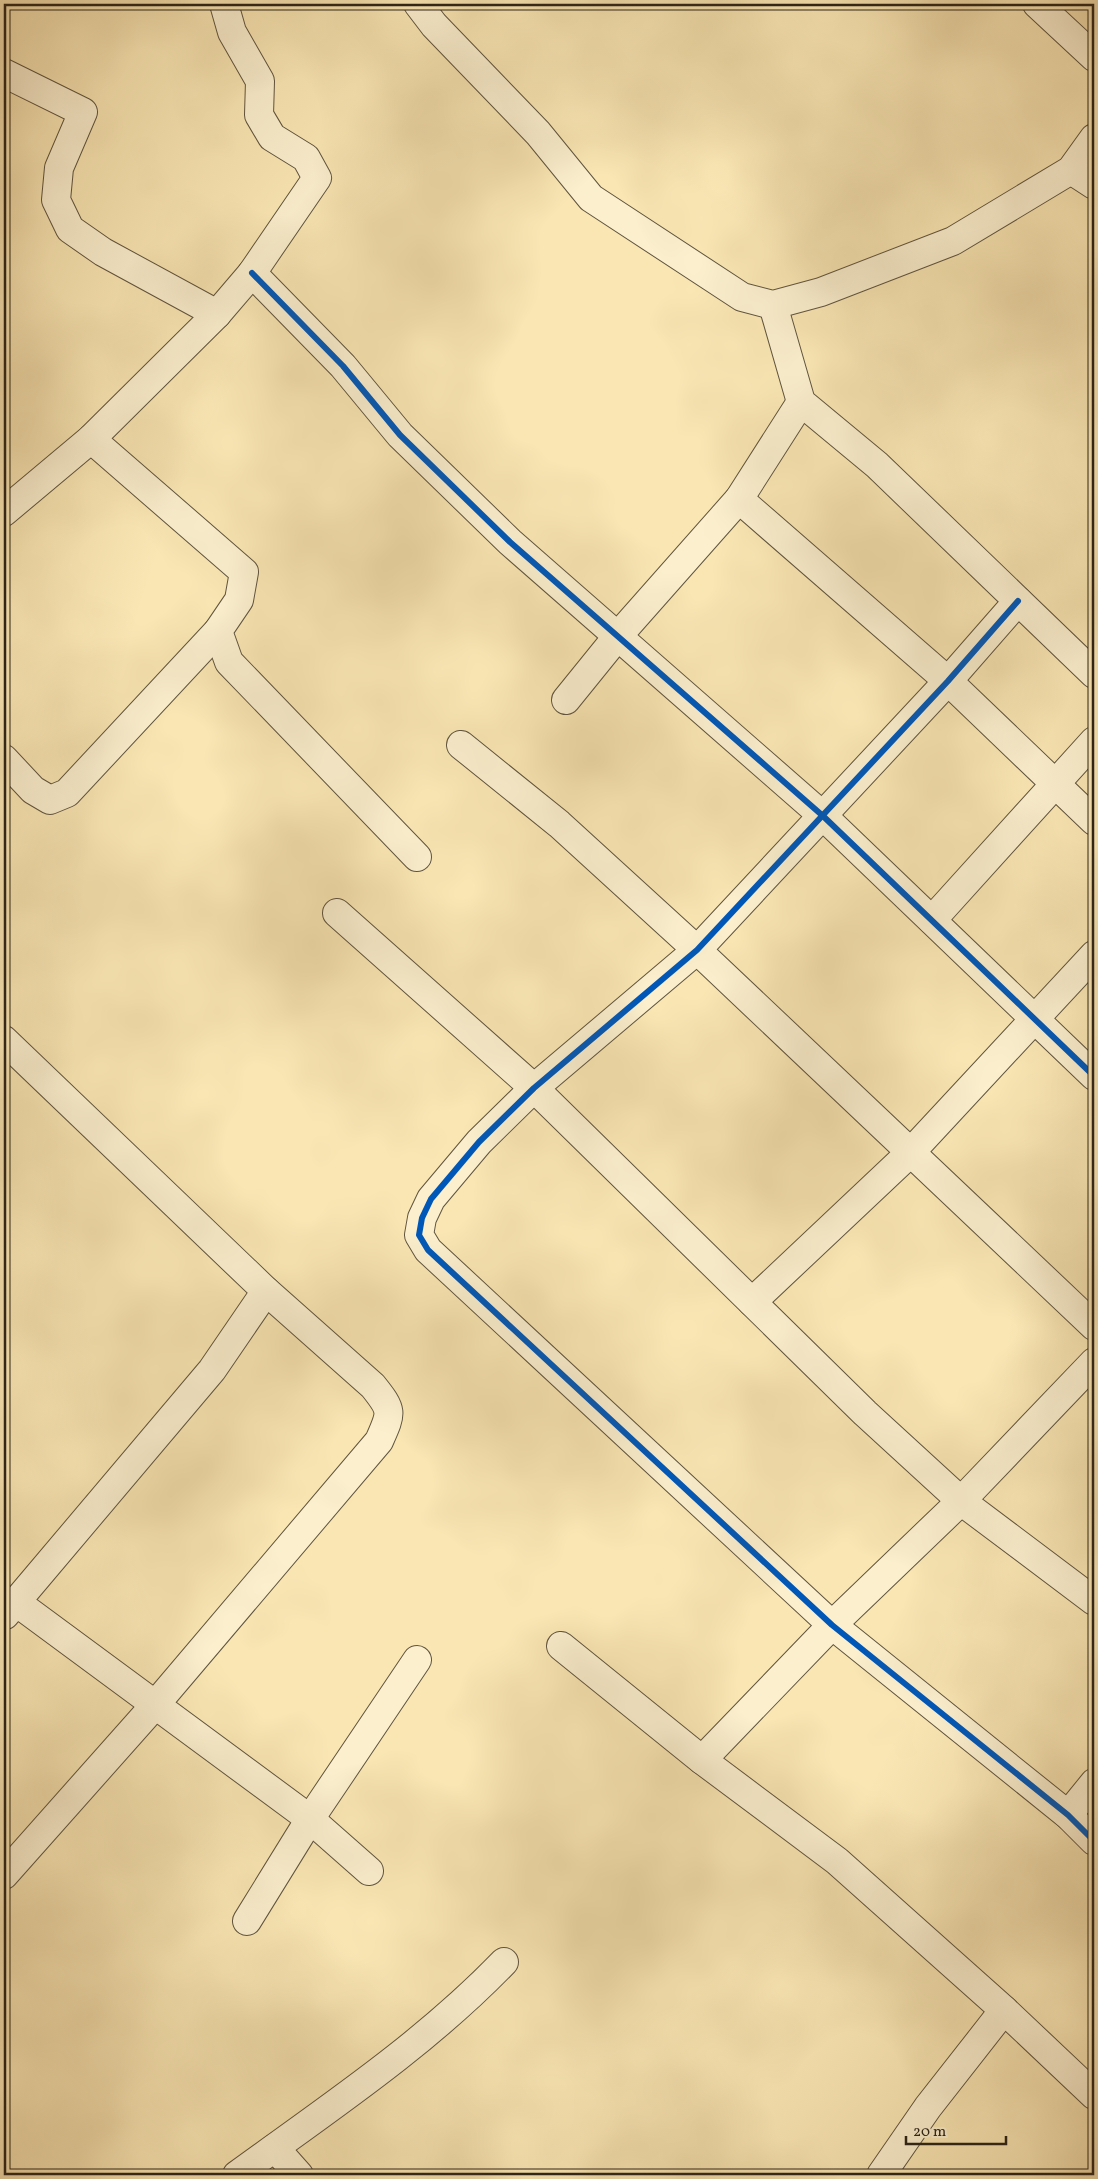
<svg xmlns="http://www.w3.org/2000/svg" width="1098" height="2179" viewBox="0 0 1098 2179" font-family="Vollkorn,serif">
<rect width="100%" height="100%" fill="#f9e6b3"/>
<filter id="stains"><feTurbulence type="fractalNoise" baseFrequency=".004" numOctaves="4"/><feColorMatrix values="0 0 0 0 .2 0 0 0 0 .09 0 0 0 0 .02 0 0 0 .5 -.17"/></filter>
<radialGradient id="worn" r=".72"><stop offset=".6" stop-color="#630" stop-opacity="0"/><stop offset="1" stop-color="#630" stop-opacity=".3"/></radialGradient>
<g fill="none" stroke-linecap="round" stroke-linejoin="round">
<defs>
<g id="street">
<path d="M 418,4 L 434,25 L 538,133 L 591,198 L 742,297 L 773,305 L 821,292 L 953,241 L 1071,170 L 1094,138"/>
<path d="M 1037,4 L 1094,57"/>
<path d="M 4,73 L 83,112 L 59,168 L 56,200 L 70,229 L 103,252 L 217,314"/>
<path d="M 1071,170 L 1094,185"/>
<path d="M 252,273 L 343,366 L 400,435 L 510,542 L 823,816 L 1094,1076"/>
<path d="M 773,305 L 801,402 L 877,465 L 1094,674"/>
<path d="M 91,439 L 244,572 L 239,600 L 218,631 L 229,662 L 417,857"/>
<path d="M 739,499 L 948,681 L 1094,821"/>
<path d="M 4,512 L 91,439 L 217,314 L 252,273 L 317,178 L 306,158 L 272,137 L 259,115 L 260,81 L 232,32 L 224,4"/>
<path d="M 1018,601 L 948,681 L 697,950 L 534,1088 L 479,1142 L 431,1199 L 422,1218 L 419,1235 L 428,1250 L 832,1625 L 1068,1815 L 1094,1841"/>
<path d="M 566,700 L 617,637 L 739,499 L 801,402"/>
<path d="M 461,745 L 559,824 L 697,950 L 1094,1326"/>
<path d="M 4,759 L 33,790 L 50,800 L 67,793 L 218,631"/>
<path d="M 337,913 L 534,1088 L 865,1413 L 961,1501 L 1094,1601"/>
<path d="M 932,920 L 1094,741"/>
<path d="M 4,1040 L 266,1291 L 212,1370 L 16,1602"/>
<path d="M 752,1302 L 910,1153 L 1094,955"/>
<path d="M 5,1615 L 16,1602 L 310,1819 L 369,1871"/>
<path d="M 561,1646 L 702,1760 L 837,1861 L 1004,2010 L 1094,2095"/>
<path d="M 702,1760 L 832,1625 L 961,1501 L 1094,1362"/>
<path d="M 1068,1815 L 1094,1783"/>
<path d="M 4,1875 L 155,1705 L 379,1441 C 392,1412 393,1411 373,1386 L 266,1291"/>
<path d="M 247,1921 L 310,1819 L 417,1660"/>
<path d="M 275,2148 L 299,2175"/>
<path d="M 237,2175 C 329,2108 425,2044 504,1962"/>
<path d="M 881,2175 L 928,2107 L 1004,2010"/>
</g>
</defs>
<!-- street casing -->
<use href="#street" stroke="#60543f" stroke-width="30"/>
<!-- street -->
<use href="#street" stroke="#fbefce" stroke-width="28"/>
<defs>
<g id="cycleway">
<path d="M 252,273 L 343,366 L 400,435 L 510,542 L 823,816 L 1094,1076"/>
<path d="M 1018,601 L 948,681 L 697,950 L 534,1088 L 479,1142 L 431,1199 L 422,1218 L 419,1235 L 428,1250 L 832,1625 L 1068,1815 L 1094,1841"/>
</g>
</defs>
<!-- cycleway casing -->
<use href="#cycleway" stroke="#fbefce" stroke-width="9"/>
<!-- cycleway -->
<use href="#cycleway" stroke="#0057b8" stroke-width="6"/>
</g>
<!-- margin -->
<rect width="1098" height="2179" fill="none" stroke="#f9e6b3" stroke-width="20"/>
<rect x="5" y="5" width="1088" height="2169" fill="none" stroke="#2d2418" stroke-width="2.5"/>
<rect x="10" y="10" width="1078" height="2159" fill="none" stroke="#2d2418"/>
<!-- scale -->
<path d="M906 2136v8h100v-8" fill="none" stroke="#2d2418" stroke-width="2.5"/>
<text x="913" y="2136" font-size="15" fill="#2d2418" stroke="#fbefce" stroke-width="4" paint-order="stroke">20 m</text>
<rect width="100%" height="100%" filter="url(#stains)"/>
<rect width="100%" height="100%" fill="url(#worn)"/>
</svg>
